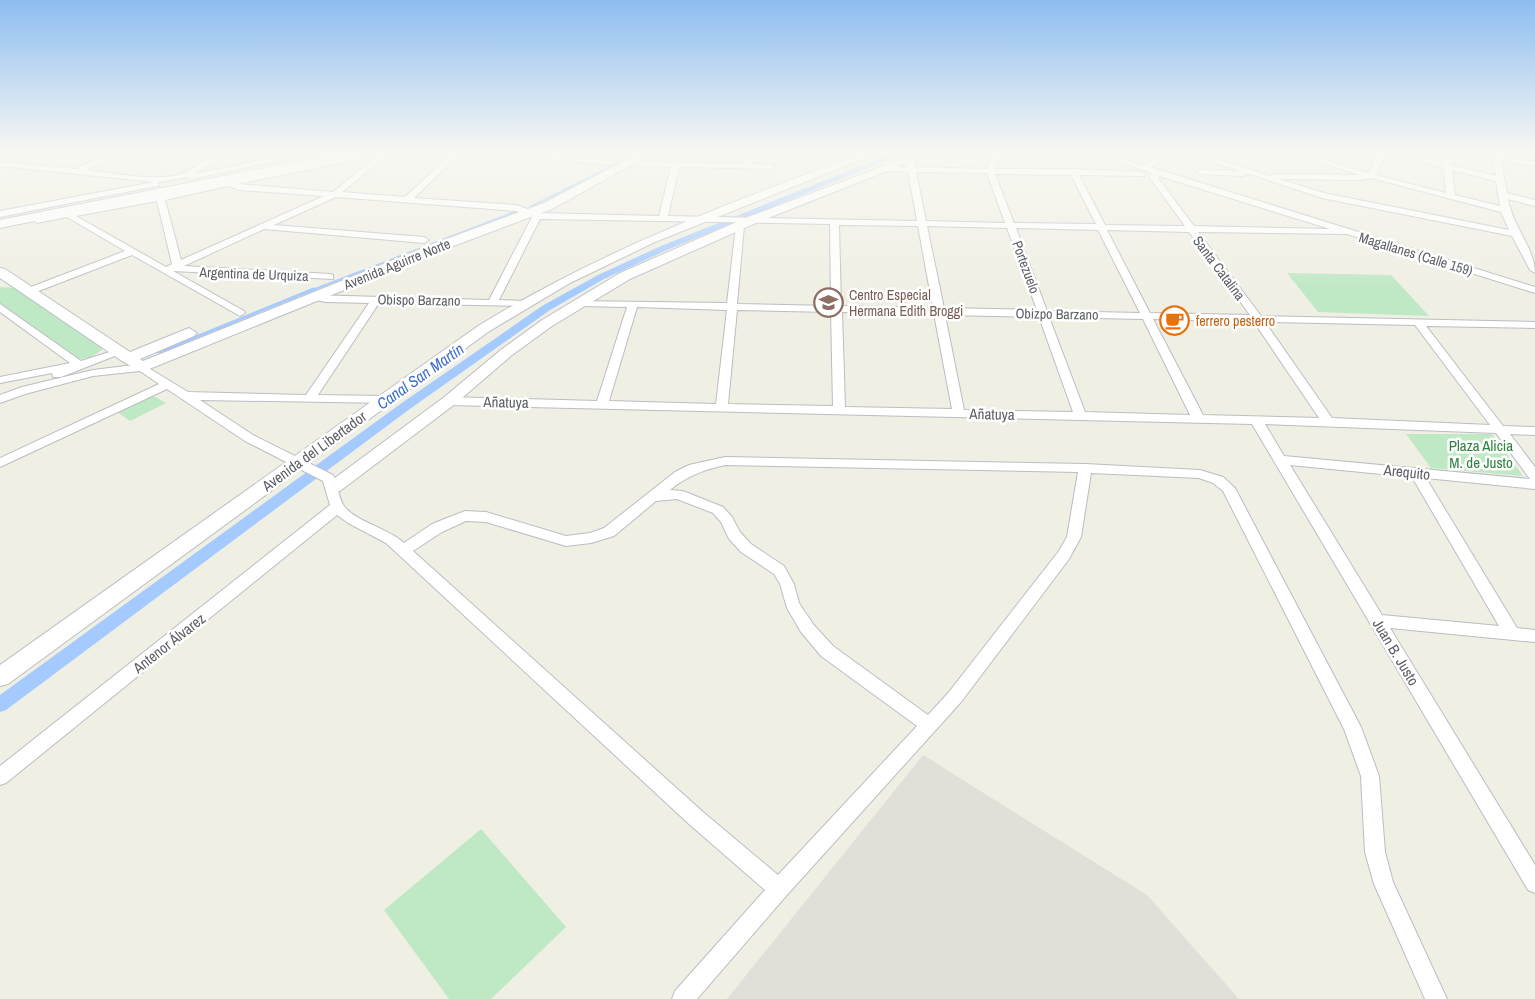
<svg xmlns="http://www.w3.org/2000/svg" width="1535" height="999" viewBox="0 0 1535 999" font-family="'Archivo Narrow',sans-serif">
<rect width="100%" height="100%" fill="#efefe4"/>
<!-- industrial -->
<path fill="#e0e0d8" d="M 923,755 L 1147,895 L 1239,999 L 727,999 Z"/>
<!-- green -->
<g fill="#bfe8c5">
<path d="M 1287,273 L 1391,275 L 1429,316 L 1318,312 Z"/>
<path d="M 0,287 L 16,288 L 101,346 L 102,350 L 90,358 L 76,359 L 0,304 Z"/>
<path d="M 150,394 L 166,403 L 130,421 L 116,411 Z"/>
<path d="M 1406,434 L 1492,434 L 1523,476 L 1431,468 Z"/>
<path d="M 481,829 L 566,927 L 491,999 L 449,999 L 384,910 Z"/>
</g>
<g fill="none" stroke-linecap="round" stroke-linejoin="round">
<!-- stream-far1 -->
<g stroke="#a4caff" stroke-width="2">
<path d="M 530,207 L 640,152"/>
<path d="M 310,291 L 517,211"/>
</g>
<!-- stream -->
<path stroke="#a4caff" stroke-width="3" d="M 159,352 L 314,289"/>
<!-- canal -->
<path fill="#a4caff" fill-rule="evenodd" d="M 896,152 L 907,152 L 667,250 L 604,279 L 550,310 L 407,411 L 6,710 L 0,712 L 0,695 L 399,405 L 542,306 L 598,275 L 661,246 Z"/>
<defs>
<g id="minor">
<path d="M 110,152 L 120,152 L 87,170 C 115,173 158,183 184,173 C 200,166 212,151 230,152 L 194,174 L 304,152 L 319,152 L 191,179 L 187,177 L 159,182 L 159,186 L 156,186 L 0,217 L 0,211 L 154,182 L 0,166 L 0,162 L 76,169 Z"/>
<path d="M 370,152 L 387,152 L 387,156 L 342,192 L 405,197 L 454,152 L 462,152 L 414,198 L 517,205 L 538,213 L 659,216 L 671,167 L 628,165 L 624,163 L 625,161 L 743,164 L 743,161 L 768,152 L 779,152 L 751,164 L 774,165 L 775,167 L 771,169 L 679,167 L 668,216 L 917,221 L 908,172 L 887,171 L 883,169 L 884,167 L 907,167 L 906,162 L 910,160 L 914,162 L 915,167 L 987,169 L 995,152 L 1003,152 L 995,169 L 1073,169 L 1145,172 L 1145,176 L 1142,176 L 1079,175 L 1105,225 L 1185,226 L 1150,178 L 1152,173 L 1088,152 L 1100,152 L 1142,165 L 1171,152 L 1181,152 L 1150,167 L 1535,287 L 1535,293 L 1347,234 L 1198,232 L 1261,316 L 1535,322 L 1535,328 L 1426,326 L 1503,426 L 1535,427 L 1535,435 L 1510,434 L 1535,467 L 1535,489 L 1426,478 L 1517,628 L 1535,630 L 1535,642 L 1390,628 L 1535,865 L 1535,893 L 1528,890 L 1252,424 L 449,405 L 443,401 L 449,397 L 597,401 L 627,307 L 578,306 L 574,305 L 574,301 L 727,303 L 736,226 L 740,223 L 744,226 L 737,304 L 831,306 L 830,224 L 540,219 L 499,300 L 524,301 L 528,302 L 528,306 L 379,303 L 318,395 L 384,396 L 388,397 L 390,400 L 388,403 L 200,400 L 253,435 L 333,475 C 338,484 338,497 344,506 C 356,522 388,528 404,543 L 432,524 L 465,511 L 486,512 L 566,536 L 590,533 L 604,528 L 675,472 L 689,465 L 725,457 L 1085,464 L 1200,470 L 1223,477 L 1235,488 L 1361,727 L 1379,776 L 1385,852 L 1393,882 L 1447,999 L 1425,999 L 1374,884 L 1365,852 L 1361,776 L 1344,729 L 1223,491 L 1213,483 L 1199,478 L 1091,473 L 1081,537 L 1069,559 L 961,702 L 786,896 L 697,999 L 672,999 L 675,991 L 765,890 L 689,824 L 386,543 L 348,523 L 337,515 L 6,783 L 0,785 L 0,766 L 330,505 L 323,481 L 245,441 L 167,389 L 0,467 L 0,458 L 159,384 L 140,371 L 93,376 L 25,394 L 0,403 L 0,395 L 22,387 L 93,370 L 142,364 L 188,392 L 306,395 L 369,303 L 326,302 L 310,299 L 310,295 L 489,300 L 532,217 L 516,211 L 336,197 L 274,225 L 424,237 L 429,240 L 424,243 L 264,229 L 184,266 L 330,274 L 333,275 L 333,279 L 173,271 L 244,311 L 245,313 L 240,316 L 132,255 L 31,294 L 23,294 L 23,290 L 125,251 L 67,217 L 37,223 L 33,220 L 37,217 L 160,195 ZM 379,155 L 333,192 L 238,184 ZM 916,172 L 987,173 L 1005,223 L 926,221 ZM 995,174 L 1071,175 L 1096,224 L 1014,223 ZM 1159,176 L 1330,229 L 1194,226 L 1158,178 ZM 228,186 L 239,190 L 324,196 L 181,260 L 165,200 ZM 157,201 L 172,264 L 166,267 L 76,216 ZM 839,225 L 918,226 L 933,308 L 841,306 ZM 927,226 L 1007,228 L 1037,310 L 944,308 ZM 1016,228 L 1098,230 L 1140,313 L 1047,311 ZM 1107,230 L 1189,232 L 1250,315 L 1150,313 ZM 637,307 L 727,310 L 716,404 L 609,401 ZM 737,310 L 831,312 L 833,406 L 728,404 ZM 842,312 L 934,314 L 952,409 L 845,407 ZM 945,315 L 1039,317 L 1073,412 L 964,410 ZM 1049,317 L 1143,319 L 1190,415 L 1085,412 ZM 1153,319 L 1254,322 L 1319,418 L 1203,415 ZM 1265,322 L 1415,325 L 1490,425 L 1332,418 ZM 1265,424 L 1496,433 L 1530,479 L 1284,456 ZM 725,465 L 1078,472 L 1067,537 L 1059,551 L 949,692 L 928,715 L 833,646 L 813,624 L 799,603 L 794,584 L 784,566 L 751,544 L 740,532 L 732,517 L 723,507 L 683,491 L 670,490 C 687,476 703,470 725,465 ZM 1290,465 L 1412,477 L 1499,626 L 1382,615 ZM 677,499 L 713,513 L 721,522 L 729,539 L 741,552 L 774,574 L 780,584 L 787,608 L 801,632 L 821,656 L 917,726 L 778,875 L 703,812 L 413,551 L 442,532 L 466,521 L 486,522 L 566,546 L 591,543 L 614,536 L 656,501 Z"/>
<path d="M 486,152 L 514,152 L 611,161 L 615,163 L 611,165 L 490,154 Z"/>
<path d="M 1184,152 L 1195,152 L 1270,176 L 1274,174 L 1360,175 L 1287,152 L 1299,152 L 1368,173 L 1378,152 L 1386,152 L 1376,175 L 1446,193 L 1444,168 L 1388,152 L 1401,152 L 1443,163 L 1442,152 L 1450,152 L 1451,165 L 1496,176 L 1492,152 L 1500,152 L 1501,156 L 1535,162 L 1535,166 L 1501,161 L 1507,193 L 1535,200 L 1535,206 L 1508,199 C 1512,225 1535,249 1535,273 L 1530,270 L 1512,236 L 1322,198 L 1247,173 L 1243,176 L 1198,174 L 1197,172 L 1201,170 L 1240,171 ZM 1452,170 L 1496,181 L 1500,206 L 1455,195 ZM 1371,178 L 1501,212 L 1509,230 L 1324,193 L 1279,179 L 1359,180 Z"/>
<path d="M 0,304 L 81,361 L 119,349 L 125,352 L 61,377 L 53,377 L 52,373 L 0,383 L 0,377 L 70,363 L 0,312 Z"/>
</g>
<g id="tertiary">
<path d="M 866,152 L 880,152 L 655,242 L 570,283 L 488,332 L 8,684 L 0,686 L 0,665 L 478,326 C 604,249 729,203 866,152 Z"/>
<path d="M 921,152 L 935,152 L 756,223 L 630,279 L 552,326 L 512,355 L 455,404 L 340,491 L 328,491 L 325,487 L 328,483 L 443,398 L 502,349 L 542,320 L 620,273 L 748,217 Z"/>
</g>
<g id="secondary">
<path d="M 345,152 L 367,152 L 361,155 L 0,228 L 0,220 Z"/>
<path d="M 641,152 L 655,152 L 552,209 L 443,250 L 142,372 L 122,361 L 0,278 L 0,268 L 5,269 L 130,352 L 184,330 L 189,328 L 197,333 L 194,336 L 140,359 L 143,361 L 433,244 L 544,203 Z"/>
</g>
</defs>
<!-- minor casing -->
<use href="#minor" stroke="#bcbdc3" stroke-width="2"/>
<!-- tertiary casing -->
<use href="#tertiary" stroke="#bcbdc3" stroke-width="2"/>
<!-- secondary casing -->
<use href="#secondary" stroke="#bcbfc6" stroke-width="2"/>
<!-- minor -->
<use href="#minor" fill="#fff" fill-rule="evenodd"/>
<!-- tertiary -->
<use href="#tertiary" fill="#fff" fill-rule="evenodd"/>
<!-- secondary -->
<use href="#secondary" fill="#fff" fill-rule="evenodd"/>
</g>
<!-- sky -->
<linearGradient id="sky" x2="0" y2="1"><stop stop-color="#8dbdf1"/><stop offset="0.52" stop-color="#f8f8f3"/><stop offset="1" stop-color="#f8f8f3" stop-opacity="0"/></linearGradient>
<rect width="1535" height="292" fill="url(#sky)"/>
<!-- icons -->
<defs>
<symbol id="school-ring" viewBox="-11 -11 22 22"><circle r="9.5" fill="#fff" stroke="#8d6e63" stroke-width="1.5"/><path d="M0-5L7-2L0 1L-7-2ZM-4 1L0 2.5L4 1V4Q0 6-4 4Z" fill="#8d6e63"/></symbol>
<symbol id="cafe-ring" viewBox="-11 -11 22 22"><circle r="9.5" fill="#fff" stroke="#e8710a" stroke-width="1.5"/><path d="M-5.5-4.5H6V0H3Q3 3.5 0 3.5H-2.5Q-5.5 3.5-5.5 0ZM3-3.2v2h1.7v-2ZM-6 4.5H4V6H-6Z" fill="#e8710a"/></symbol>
</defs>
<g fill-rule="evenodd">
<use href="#school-ring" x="812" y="286" width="33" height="33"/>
<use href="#cafe-ring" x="1158" y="304" width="33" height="33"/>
</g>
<g text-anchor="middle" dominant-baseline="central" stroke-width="5" stroke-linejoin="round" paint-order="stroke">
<!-- far-street labels -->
<g font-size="14" fill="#5c5f65" stroke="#fff">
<text transform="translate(1416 254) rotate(17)">Magallanes (Calle 159)</text>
<text transform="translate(397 264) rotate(-22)">Avenida Aguirre Norte</text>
<text transform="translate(1026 267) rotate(70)">Portezuelo</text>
<text transform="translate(1219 268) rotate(53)">Santa Catalina</text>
<text transform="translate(254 274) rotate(2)">Argentina de Urquiza</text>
<text transform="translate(419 300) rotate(1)">Obispo Barzano</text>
<text transform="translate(1057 314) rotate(1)">Obizpo Barzano</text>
</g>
<!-- far-education labels -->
<g font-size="14" fill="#785e54" stroke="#fff" text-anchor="start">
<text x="849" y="295">Centro Especial<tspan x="849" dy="16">Hermana Edith Broggi</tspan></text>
</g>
<!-- far-food labels -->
<g font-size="14" fill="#c56008" stroke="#fff" text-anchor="start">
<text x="1196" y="321">ferrero pesterro</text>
</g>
<!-- street labels -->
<g font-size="15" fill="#5c5f65" stroke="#fff">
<text transform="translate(506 402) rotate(1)">Añatuya</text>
<text transform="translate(992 414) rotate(1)">Añatuya</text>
<text transform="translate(314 451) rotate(-36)">Avenida del Libertador</text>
<text transform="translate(1407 472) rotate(6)">Arequito</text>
<text transform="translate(169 643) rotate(-38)">Antenor Álvarez</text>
<text transform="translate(1396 652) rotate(59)">Juan B. Justo</text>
</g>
<!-- park labels -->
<g font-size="15" fill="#2f823f" stroke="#fff">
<text x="1481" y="445">Plaza Alicia<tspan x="1481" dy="17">M. de Justo</tspan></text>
</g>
<!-- water labels -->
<g font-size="16" font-style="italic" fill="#3f6eca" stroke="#fff">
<text transform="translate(420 376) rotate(-35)">Canal San Martín</text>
</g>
</g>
</svg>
